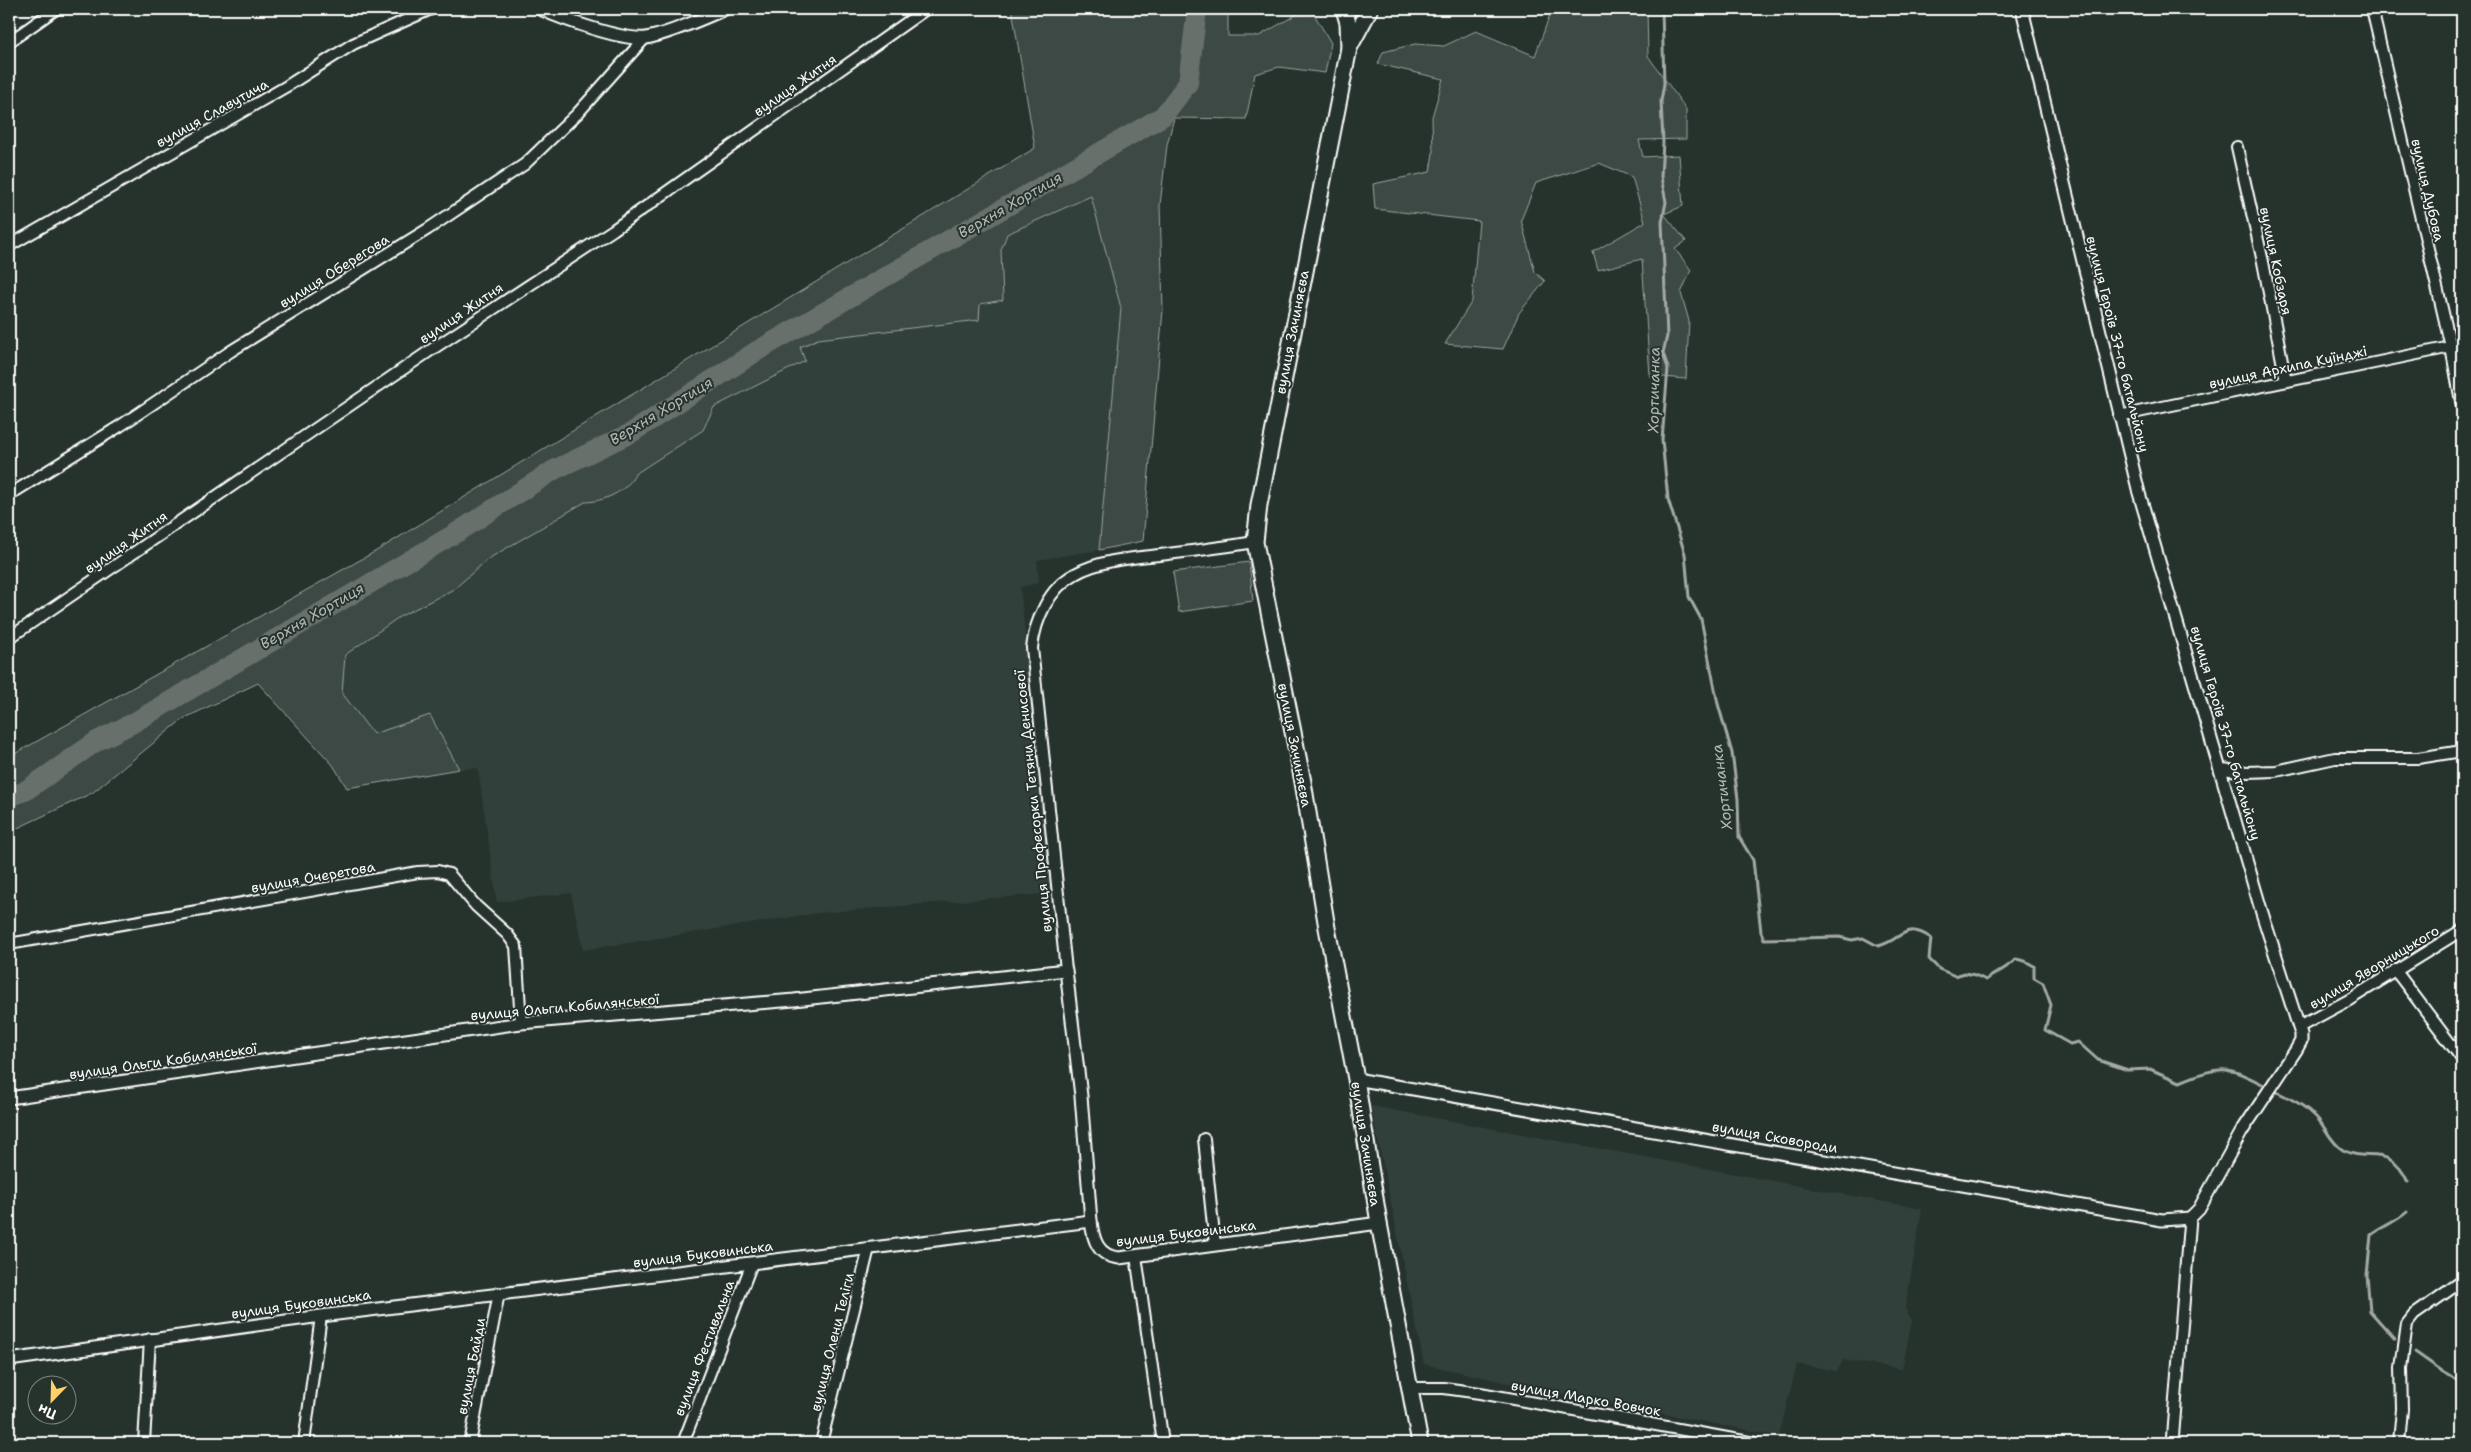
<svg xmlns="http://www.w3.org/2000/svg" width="2471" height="1452" viewBox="0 0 2471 1452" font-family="'Shantell Sans',sans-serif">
<rect width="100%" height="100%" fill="#26332d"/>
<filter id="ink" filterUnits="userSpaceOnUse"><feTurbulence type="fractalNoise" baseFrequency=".02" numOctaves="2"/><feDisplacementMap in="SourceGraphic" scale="10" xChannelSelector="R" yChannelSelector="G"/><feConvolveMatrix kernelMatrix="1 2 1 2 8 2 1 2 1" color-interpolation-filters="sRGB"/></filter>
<g filter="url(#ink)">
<!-- built -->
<g fill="#333f3a">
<path d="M 1091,196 L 1121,308 L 1099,550 L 1037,560 L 1039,583 L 1020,587 L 1053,893 L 817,913 L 583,950 L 571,893 L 497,902 L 478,768 L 459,769 L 431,715 L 373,734 L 342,693 L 345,655 L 399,617 L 454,589 L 488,559 L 585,502 L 597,502 L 635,474 L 703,430 L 714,407 L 805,361 L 800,347 L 818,339 L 1003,300 L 1001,250 L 1007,234 Z"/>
<path d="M 1371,1106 L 1922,1209 L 1905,1309 L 1912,1320 L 1902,1369 L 1843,1360 L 1837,1371 L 1797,1364 L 1779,1436 L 1544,1391 L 1424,1364 Z"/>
</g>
<!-- green -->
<g fill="#3e4944" stroke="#9ea4a2">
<path d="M 1012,9 L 1228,9 L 1228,36 L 1259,36 L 1306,9 L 1311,9 L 1331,43 L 1325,73 L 1279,67 L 1255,74 L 1246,119 L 1174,118 L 1167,145 L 1160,205 L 1163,310 L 1143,541 L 1099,550 L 1121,308 L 1091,196 L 1007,234 L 1001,250 L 1003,300 L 980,304 L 979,320 L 818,339 L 800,347 L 805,361 L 714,407 L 703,430 L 635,474 C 628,491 603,502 585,502 L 488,559 L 454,589 L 399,617 L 345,655 L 342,693 L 373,734 L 430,715 L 459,769 L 347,788 L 333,765 L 258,683 L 183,719 L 92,793 L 9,832 L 9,757 L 378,550 L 1035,148 Z"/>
<path d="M 1552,9 L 1647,9 L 1648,56 L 1686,109 L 1686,139 L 1639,140 L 1643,157 L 1679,155 L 1683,206 L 1664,214 L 1686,241 L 1675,249 L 1691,270 L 1681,293 L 1689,321 L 1686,379 L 1650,376 L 1642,259 L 1598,270 L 1593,252 L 1645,222 L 1632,177 L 1599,163 L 1536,183 L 1521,220 L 1535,272 L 1545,281 L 1519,313 L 1503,349 L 1445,344 L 1472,301 L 1479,221 L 1375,209 L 1373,184 L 1430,172 L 1433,153 L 1432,117 L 1443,79 L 1378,64 L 1383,52 L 1415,44 L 1444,46 L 1476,31 L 1535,56 Z"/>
<path d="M 1249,562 L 1253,601 L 1179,612 L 1173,572 Z"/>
</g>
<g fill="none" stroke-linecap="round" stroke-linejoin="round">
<!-- stream -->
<g stroke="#a4a9a7" stroke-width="3">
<path d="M 1662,9 L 1664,84 L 1661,101 L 1663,142 L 1661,177 L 1666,202 L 1662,222 L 1667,336 L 1663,353 L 1668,368 L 1662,440 L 1668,499 L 1685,554 L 1689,597 L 1701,619 L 1718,704 L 1732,753 L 1738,799 L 1739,837 L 1753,860 L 1761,932 L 1764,939 L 1839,937 L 1852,940 L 1863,938 L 1878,946 C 1902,941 1903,920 1931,938 L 1929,959 L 1939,969 L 1955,976 L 1965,973 L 1975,975 L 1986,980 C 1996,972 2007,969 2016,959 L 2025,961 L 2034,966 L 2034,978 L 2043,983 L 2051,1005 L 2045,1030 L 2070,1044 L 2078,1042 L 2098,1060 L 2128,1070 L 2150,1069 L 2180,1082 C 2224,1064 2226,1066 2268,1087"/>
<path d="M 2273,1090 C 2288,1098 2304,1104 2316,1117 C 2326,1127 2330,1142 2343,1150 C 2367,1164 2389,1141 2408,1182"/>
<path d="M 2395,1339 L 2370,1311 L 2367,1275 L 2371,1235 C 2383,1226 2396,1222 2407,1212"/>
<path d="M 2415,1352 L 2462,1385"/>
</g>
<!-- river -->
<path stroke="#67706c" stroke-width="20" d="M 9,797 L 25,791 L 97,741 L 133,723 L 456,533 L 554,470 L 631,433 L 757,351 L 1163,116 L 1188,83 L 1197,9"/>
<defs>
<g id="minor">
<path d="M 2372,9 L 2451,347 L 2462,407"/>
<path d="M 9,42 L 56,9"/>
<path d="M 2237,147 L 2263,262 L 2286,381"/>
<path d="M 9,246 L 287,86 L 353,44 L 431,9"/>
<path d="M 2119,416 L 2451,347 L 2462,347"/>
<path d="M 9,495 L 120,426 L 231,351 L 428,229 L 525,164 L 577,114 L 645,38"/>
<path d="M 9,638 L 431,350 L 613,230 L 926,9"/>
<path d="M 2222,769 L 2247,772 L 2276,771 L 2335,758 L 2418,758 L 2462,751"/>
<path d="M 9,944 L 418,872 L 438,871 L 449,874 L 476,906 L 507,934 L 516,946 L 521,1023"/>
<path d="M 1066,970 L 1032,648 C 1035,620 1049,588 1075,574 C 1100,560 1132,558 1160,555 C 1192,551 1224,547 1255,542"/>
<path d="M 2395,970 L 2462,1059"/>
<path d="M 2299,1027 L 2349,1000 L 2462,930"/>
<path d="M 1204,1139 L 1215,1245"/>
<path d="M 1136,1256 L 1163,1443"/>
<path d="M 1410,1388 L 1444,1388 L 1480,1393 L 1755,1443"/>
<path d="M 144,1443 L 150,1339"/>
<path d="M 304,1443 L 321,1316"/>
<path d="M 470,1443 L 499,1293"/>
<path d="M 683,1443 L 752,1263"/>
<path d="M 821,1443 L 869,1248"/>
<path d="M 2399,1443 L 2402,1409 L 2401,1368 L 2407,1324 L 2414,1315 L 2462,1281"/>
</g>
<g id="tertiary">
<path d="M 540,9 C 562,19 623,41 646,38 C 669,34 704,18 725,9"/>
<path d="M 2022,9 L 2139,493 L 2262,913 L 2301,1034 L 2301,1041 L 2296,1050 L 2242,1131 L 2199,1209 L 2190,1218 L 2172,1443"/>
<path d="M 1356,1079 L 2162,1220 L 2190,1218"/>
<path d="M 9,1098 L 521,1023 L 794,1000 L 1066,970 L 1081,1096 L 1091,1221"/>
<path d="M 9,1360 L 321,1316 L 1091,1221 C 1093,1240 1098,1256 1119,1258 L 1379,1223"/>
</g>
<g id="primary">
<path d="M 1344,9 L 1348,23 L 1349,47"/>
<path d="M 1370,9 L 1349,48 L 1259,505 L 1255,542 L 1303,782 L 1327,928 L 1356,1079 L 1379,1223 L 1420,1443"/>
</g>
</defs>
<!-- minor casing -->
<use href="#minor" stroke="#fff" stroke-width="14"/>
<!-- tertiary casing -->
<use href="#tertiary" stroke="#fff" stroke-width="15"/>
<!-- primary casing -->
<use href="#primary" stroke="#fff" stroke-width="19"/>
<!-- minor -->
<use href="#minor" stroke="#26332d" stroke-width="10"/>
<!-- tertiary -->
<use href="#tertiary" stroke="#26332d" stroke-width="11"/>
<!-- primary -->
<use href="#primary" stroke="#26332d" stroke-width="15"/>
</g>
</g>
<g text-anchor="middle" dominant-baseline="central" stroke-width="4" stroke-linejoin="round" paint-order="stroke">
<!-- street labels -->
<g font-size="14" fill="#fff" stroke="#26332d">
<text transform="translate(795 85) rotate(-35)">вулиця Житня</text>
<text transform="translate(212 113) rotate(-29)">вулиця Славутича</text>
<text transform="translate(2428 190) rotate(77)">вулиця Дубова</text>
<text transform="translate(2276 261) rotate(78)">вулиця Кобзаря</text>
<text transform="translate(334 271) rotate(-32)">вулиця Оберегова</text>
<text transform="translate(461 313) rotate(-34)">вулиця Житня</text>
<text transform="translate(1292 332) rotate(-79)">вулиця Зачиняєва</text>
<text transform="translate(2118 344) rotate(76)">вулиця Героїв 37-го батальйону</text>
<text transform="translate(2288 367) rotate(-12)">вулиця Архипа Куїнджі</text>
<text transform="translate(126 542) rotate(-35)">вулиця Житня</text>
<text transform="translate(2226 733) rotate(74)">вулиця Героїв 37-го батальйону</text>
<text transform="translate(1295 745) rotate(79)">вулиця Зачиняєва</text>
<text transform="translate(1033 801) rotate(-96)">вулиця Професорки Тетяни Денисової</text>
<text transform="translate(313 877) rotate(-10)">вулиця Очеретова</text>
<text transform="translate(2374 967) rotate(-31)">вулиця Яворницького</text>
<text transform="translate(565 1007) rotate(-5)">вулиця Ольги Кобилянської</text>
<text transform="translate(163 1061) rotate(-8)">вулиця Ольги Кобилянської</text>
<text transform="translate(1775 1137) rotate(10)">вулиця Сковороди</text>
<text transform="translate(1366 1144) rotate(81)">вулиця Зачиняєва</text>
<text transform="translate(1186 1233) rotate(-7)">вулиця Буковинська</text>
<text transform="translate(703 1254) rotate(-7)">вулиця Буковинська</text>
<text transform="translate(301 1304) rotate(-8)">вулиця Буковинська</text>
<text transform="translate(832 1342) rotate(-76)">вулиця Олени Теліги</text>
<text transform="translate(704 1348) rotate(-69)">вулиця Фестивальна</text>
<text transform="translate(471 1366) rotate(-79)">вулиця Байди</text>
<text transform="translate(1586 1398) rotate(10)">вулиця Марко Вовчок</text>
</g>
<!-- water labels -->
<g font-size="15" font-style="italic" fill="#b3b8b6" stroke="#26332d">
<text transform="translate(1010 205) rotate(-30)">Верхня Хортиця</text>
<text transform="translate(1654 390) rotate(-89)">Хортичанка</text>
<text transform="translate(661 411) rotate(-31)">Верхня Хортиця</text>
<text transform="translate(312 616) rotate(-30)">Верхня Хортиця</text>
<text transform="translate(1722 787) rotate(-97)">Хортичанка</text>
</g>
</g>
<!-- margin -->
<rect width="2471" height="1452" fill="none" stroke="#26332d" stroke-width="30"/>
<rect x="15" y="15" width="2441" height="1422" fill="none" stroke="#fff" stroke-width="2" filter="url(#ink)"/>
<!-- north arrow -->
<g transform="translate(52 1400) rotate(203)"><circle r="24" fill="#26332d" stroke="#7d8581"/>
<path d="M0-4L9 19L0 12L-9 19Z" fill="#ffd166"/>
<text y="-8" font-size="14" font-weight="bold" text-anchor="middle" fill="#ffffff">Пн</text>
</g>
</svg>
